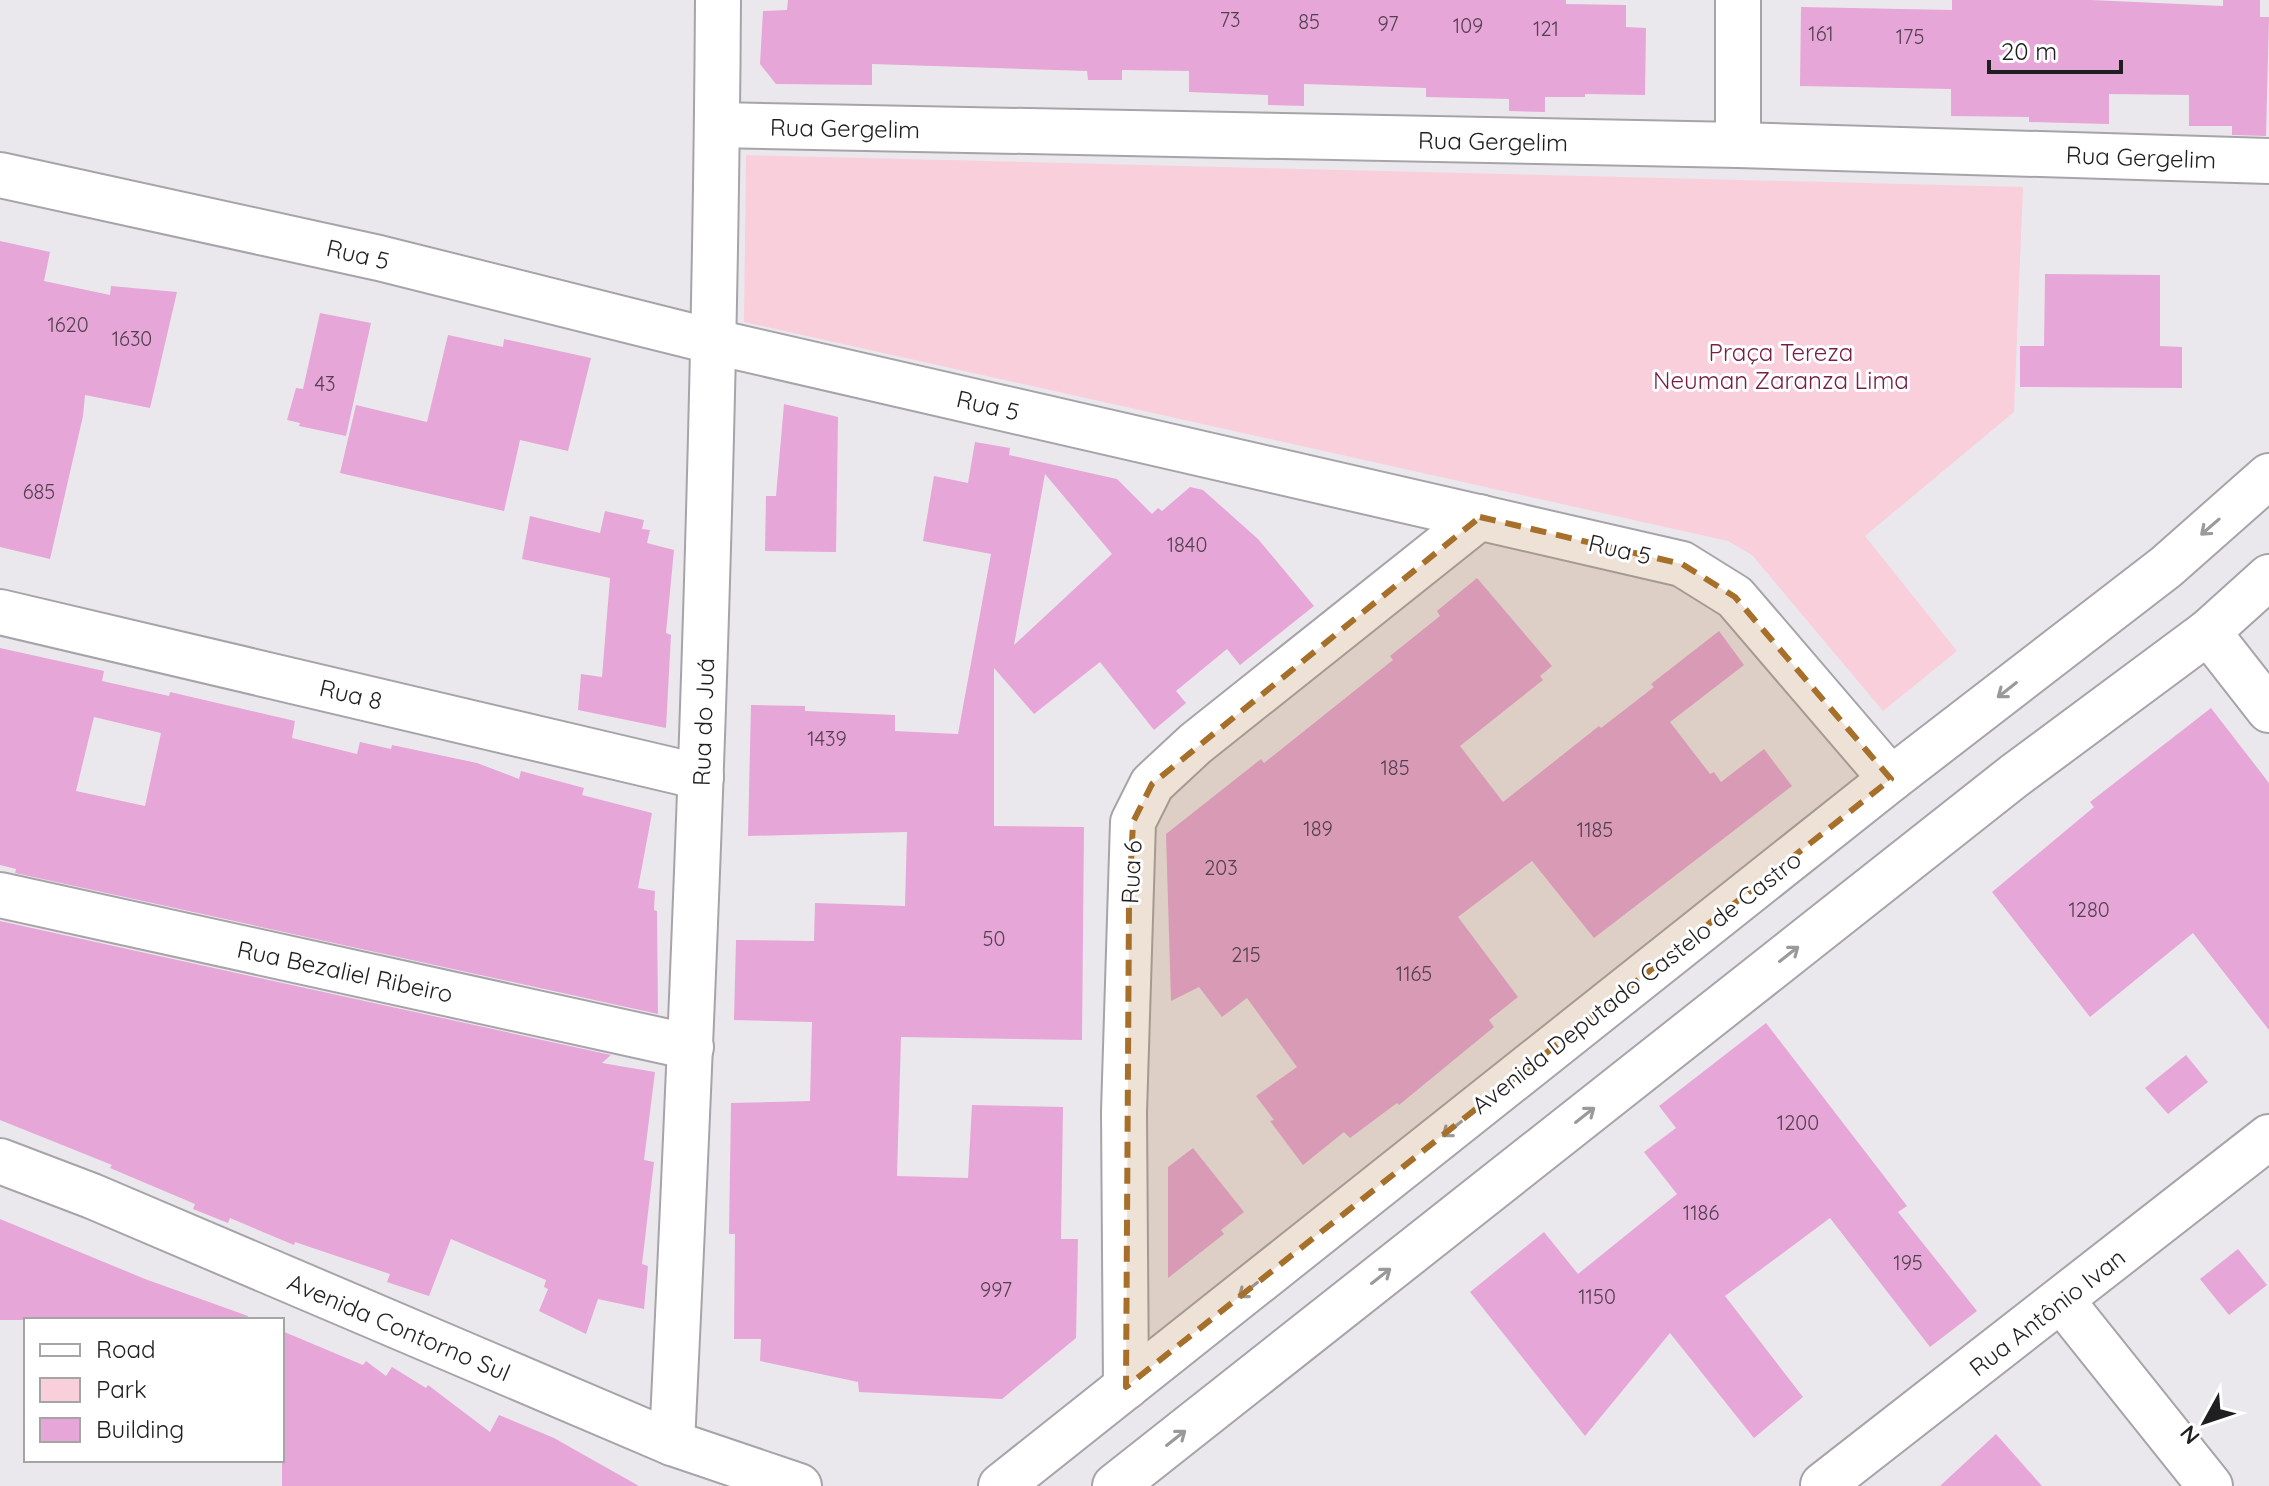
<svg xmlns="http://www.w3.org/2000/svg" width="2269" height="1486" viewBox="0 0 2269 1486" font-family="Quicksand,sans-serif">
<rect width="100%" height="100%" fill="#ebe8ed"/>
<!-- green -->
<path fill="#f9cfdc" d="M 746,155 L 2023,187 L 2014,412 L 1865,536 L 1957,651 L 1883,711 L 1752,555 L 1728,541 L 744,322 Z"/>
<!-- building -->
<g fill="#e6a6d8" fill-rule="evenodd">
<path d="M 788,0 L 1566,0 L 1566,4 L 1626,5 L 1626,27 L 1646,28 L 1645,95 L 1585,94 L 1585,97 L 1545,97 L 1545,112 L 1509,111 L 1509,99 L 1426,97 L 1426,88 L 1304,84 L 1304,106 L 1268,105 L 1268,95 L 1189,92 L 1189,71 L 1122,70 L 1122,80 L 1088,80 L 1087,71 L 872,64 L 872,85 L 776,84 L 760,64 L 763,11 L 787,10 Z"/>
<path d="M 1952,0 L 2091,0 L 2223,6 L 2223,0 L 2260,0 L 2260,17 L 2269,17 L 2266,136 L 2232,135 L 2232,126 L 2189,126 L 2189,95 L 2109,94 L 2109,124 L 2029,122 L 2029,117 L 1951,116 L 1951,89 L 1800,86 L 1801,7 L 1952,10 Z"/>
<path d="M 0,241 L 50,252 L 44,281 L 110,295 L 111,286 L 177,292 L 150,408 L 85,395 L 83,416 L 50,559 L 0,547 Z"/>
<path d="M 2045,274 L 2160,275 L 2160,346 L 2182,347 L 2182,388 L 2020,387 L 2020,346 L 2044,346 Z"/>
<path d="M 320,313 L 371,323 L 346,436 L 299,426 L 300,423 L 287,420 L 296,388 L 303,389 Z"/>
<path d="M 448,335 L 503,347 L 504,339 L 591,358 L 568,451 L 520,440 L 504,511 L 340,473 L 356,405 L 427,422 Z"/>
<path d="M 784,404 L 838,417 L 836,552 L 765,551 L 766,496 L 776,496 Z"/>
<path d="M 975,442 L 1010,448 L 1009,455 L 1117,479 L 1152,514 L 1158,508 L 1162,511 L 1190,487 L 1203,490 L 1258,539 L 1314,606 L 1240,665 L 1227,649 L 1176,691 L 1186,703 L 1154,730 L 1100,662 L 1034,714 L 994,668 L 994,826 L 1084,827 L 1082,1040 L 901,1037 L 897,1176 L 968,1178 L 972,1105 L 1063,1107 L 1061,1239 L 1078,1239 L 1076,1338 L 1002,1399 L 859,1392 L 858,1382 L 760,1361 L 761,1339 L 734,1339 L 735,1234 L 729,1234 L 731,1103 L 810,1101 L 812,1022 L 734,1020 L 736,940 L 814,941 L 815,903 L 905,906 L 907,832 L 748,836 L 751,705 L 805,706 L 805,711 L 895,715 L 895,731 L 958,734 L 991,554 L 923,541 L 934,476 L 968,483 ZM 1045,474 L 1112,554 L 1014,645 Z"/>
<path d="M 605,511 L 644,520 L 642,529 L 650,530 L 647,543 L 674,550 L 666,633 L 671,635 L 666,728 L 578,710 L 581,674 L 602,677 L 610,578 L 522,559 L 530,516 L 600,533 Z"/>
<path d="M 1477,578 L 1552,666 L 1540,676 L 1543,680 L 1460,746 L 1503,802 L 1599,726 L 1601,728 L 1654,687 L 1651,684 L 1719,631 L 1744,665 L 1670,722 L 1710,774 L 1714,772 L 1721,782 L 1764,749 L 1792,786 L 1594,938 L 1532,861 L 1458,917 L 1518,997 L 1489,1020 L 1494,1027 L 1399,1105 L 1397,1103 L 1350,1138 L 1344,1132 L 1303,1165 L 1270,1121 L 1274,1120 L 1256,1096 L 1297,1067 L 1247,998 L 1222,1017 L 1199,987 L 1171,1001 L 1166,834 L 1261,759 L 1264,763 L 1393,660 L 1390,656 L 1440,616 L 1437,611 Z"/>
<path d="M 0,648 L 104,671 L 102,681 L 169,696 L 170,692 L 295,721 L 292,738 L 357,754 L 360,742 L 391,749 L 392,745 L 477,763 L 519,779 L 521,771 L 584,788 L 582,795 L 652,813 L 638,888 L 655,891 L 654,910 L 657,911 L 658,1014 L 15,873 L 16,869 L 0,865 ZM 94,717 L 161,733 L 145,806 L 76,791 Z"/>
<path d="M 2211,708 L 2269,783 L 2269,1030 L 2193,933 L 2090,1017 L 1992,892 L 2094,807 L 2090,802 Z"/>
<path d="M 0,921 L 611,1055 L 602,1063 L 655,1072 L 644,1160 L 654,1162 L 642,1264 L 648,1266 L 644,1309 L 598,1299 L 586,1334 L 539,1311 L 548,1289 L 544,1287 L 546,1280 L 451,1239 L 429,1296 L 387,1282 L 390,1274 L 295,1242 L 294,1245 L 230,1218 L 228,1223 L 193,1209 L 195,1204 L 110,1168 L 112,1165 L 0,1120 Z"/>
<path d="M 1766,1023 L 1907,1206 L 1898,1212 L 1977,1311 L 1930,1347 L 1830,1218 L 1725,1296 L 1803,1397 L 1754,1438 L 1670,1333 L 1585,1436 L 1470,1292 L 1544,1232 L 1578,1274 L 1677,1194 L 1644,1152 L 1676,1128 L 1659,1106 Z"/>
<path d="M 2186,1055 L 2208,1082 L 2168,1114 L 2145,1088 Z"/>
<path d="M 1193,1148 L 1244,1212 L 1221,1230 L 1224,1234 L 1168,1278 L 1168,1167 Z"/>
<path d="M 0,1219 L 145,1279 L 248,1316 L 247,1320 L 0,1320 Z"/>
<path d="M 2238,1249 L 2267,1285 L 2229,1315 L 2200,1279 Z"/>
<path d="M 282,1331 L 363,1365 L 366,1361 L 386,1376 L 392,1367 L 426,1388 L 428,1385 L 490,1432 L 499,1415 L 554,1438 L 639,1486 L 282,1486 Z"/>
<path d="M 1996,1434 L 2042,1486 L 1940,1486 Z"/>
</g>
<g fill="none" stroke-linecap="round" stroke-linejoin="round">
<defs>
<g id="minor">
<path d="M 1738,0 L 1738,145"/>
<path d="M 717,125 L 1738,145 L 2269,161"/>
<path d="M 0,175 L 379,258 L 715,342 L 1682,564 L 1735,597 L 1891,779"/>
<path d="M 0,612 L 701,777"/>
<path d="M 2208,632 L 2269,710"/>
<path d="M 0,895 L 691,1047"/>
<path d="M 0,1161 L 92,1196 L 672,1443 L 799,1486"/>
<path d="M 2062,1301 L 2210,1486"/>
<path d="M 1126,1387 L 1124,1112 L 1133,822 L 1152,784 L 1195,744 L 1480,517"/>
<path d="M 672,1443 C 695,962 715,482 718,0"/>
<path d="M 1823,1485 L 2269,1137"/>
</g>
<g id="major">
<path d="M 1001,1486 L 1891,779 L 2166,567 L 2269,476"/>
<path d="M 1115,1486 L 2014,776 L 2208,632 L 2269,577"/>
</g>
</defs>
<!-- minor casing -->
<use href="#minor" stroke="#a7a4a9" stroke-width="48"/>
<!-- major casing -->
<use href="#major" stroke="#a7a4a9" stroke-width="48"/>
<!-- minor -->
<use href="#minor" stroke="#fff" stroke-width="44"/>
<!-- major -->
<use href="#major" stroke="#fff" stroke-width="44"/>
</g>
<!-- one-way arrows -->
<defs><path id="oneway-shaft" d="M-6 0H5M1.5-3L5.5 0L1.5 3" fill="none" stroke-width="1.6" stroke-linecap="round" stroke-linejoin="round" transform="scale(2)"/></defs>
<g stroke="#9a9a9b">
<use href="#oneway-shaft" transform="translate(2210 527) rotate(139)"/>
<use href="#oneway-shaft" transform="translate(2007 690) rotate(142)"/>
<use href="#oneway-shaft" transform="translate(1789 954) rotate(-38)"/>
<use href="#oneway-shaft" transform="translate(1585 1115) rotate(-38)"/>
<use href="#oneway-shaft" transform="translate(1452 1129) rotate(142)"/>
<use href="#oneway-shaft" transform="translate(1381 1276) rotate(-38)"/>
<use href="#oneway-shaft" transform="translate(1248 1290) rotate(142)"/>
<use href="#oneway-shaft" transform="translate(1176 1438) rotate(-38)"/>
</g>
<!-- marked area -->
<path fill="#a6702b" fill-opacity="0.2" stroke="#a6702b" stroke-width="6" stroke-dasharray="16 10" stroke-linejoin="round" d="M 1480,517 L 1682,564 L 1735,597 L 1891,779 L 1126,1387 L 1129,903 L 1133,822 L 1152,784 Z"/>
<g text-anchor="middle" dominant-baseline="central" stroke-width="6" stroke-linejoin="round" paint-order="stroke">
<!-- number labels -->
<g font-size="20" fill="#51404e">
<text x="1230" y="19">73</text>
<text x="1309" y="21">85</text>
<text x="1388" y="23">97</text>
<text x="1468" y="25">109</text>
<text x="1546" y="28">121</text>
<text x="1821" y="33">161</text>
<text x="1910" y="36">175</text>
<text x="68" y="324">1620</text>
<text x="132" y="338">1630</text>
<text x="325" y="383">43</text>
<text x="39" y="491">685</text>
<text x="1187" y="544">1840</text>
<text x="827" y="738">1439</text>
<text x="1395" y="767">185</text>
<text x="1318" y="828">189</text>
<text x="1595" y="829">1185</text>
<text x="1221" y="867">203</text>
<text x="2089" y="909">1280</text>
<text x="994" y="938">50</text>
<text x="1246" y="954">215</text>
<text x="1414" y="973">1165</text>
<text x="1798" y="1122">1200</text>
<text x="1701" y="1212">1186</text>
<text x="1908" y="1262">195</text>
<text x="996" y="1289">997</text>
<text x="1597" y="1296">1150</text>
</g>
<!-- street labels -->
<g font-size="24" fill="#1f1e20" stroke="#fff">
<text transform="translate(845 128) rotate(1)">Rua Gergelim</text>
<text transform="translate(1493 141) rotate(1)">Rua Gergelim</text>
<text transform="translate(2141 157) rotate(2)">Rua Gergelim</text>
<text transform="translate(358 254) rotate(13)">Rua 5</text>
<text transform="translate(988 405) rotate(13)">Rua 5</text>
<text transform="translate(1620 549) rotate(13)">Rua 5</text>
<text transform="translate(351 694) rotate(13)">Rua 8</text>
<text transform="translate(703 722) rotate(-88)">Rua do Juá</text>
<text transform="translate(1131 872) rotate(-87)">Rua 6</text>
<text transform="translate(345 971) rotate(12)">Rua Bezaliel Ribeiro</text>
<text transform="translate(1636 982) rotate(-38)">Avenida Deputado Castelo de Castro</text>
<text transform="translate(2047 1312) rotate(-38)">Rua Antônio Ivan</text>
<text transform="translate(399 1327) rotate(23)">Avenida Contorno Sul</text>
</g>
<!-- park labels -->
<g font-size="24" fill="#781e46" stroke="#fff">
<text x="1781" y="352">Praça Tereza<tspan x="1781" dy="28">Neuman Zaranza Lima</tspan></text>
</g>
</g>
<!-- legend -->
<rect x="24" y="1318" width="260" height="144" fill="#ffffff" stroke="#a5a5a6" stroke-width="2"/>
<rect x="40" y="1344" width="40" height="12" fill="#ffffff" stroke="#a5a5a6" stroke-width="2"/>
<text x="96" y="1358" font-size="24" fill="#1f1e20">Road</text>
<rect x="40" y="1378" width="40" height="24" fill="#f9cfdc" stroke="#a5a5a6" stroke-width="2"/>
<text x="96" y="1398" font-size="24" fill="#1f1e20">Park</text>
<rect x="40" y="1418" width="40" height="24" fill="#e6a6d8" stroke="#a5a5a6" stroke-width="2"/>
<text x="96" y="1438" font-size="24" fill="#1f1e20">Building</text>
<!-- north arrow -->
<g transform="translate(2205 1422) rotate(230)" stroke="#ffffff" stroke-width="6" paint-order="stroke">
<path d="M0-6L14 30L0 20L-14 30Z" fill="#1f1e20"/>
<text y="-12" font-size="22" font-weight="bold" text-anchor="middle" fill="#1f1e20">N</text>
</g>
<!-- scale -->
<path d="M1989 60v12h132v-12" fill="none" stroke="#1f1e20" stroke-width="4"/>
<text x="2001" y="60" font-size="24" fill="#1f1e20" stroke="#ffffff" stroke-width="6" paint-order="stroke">20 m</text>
</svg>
